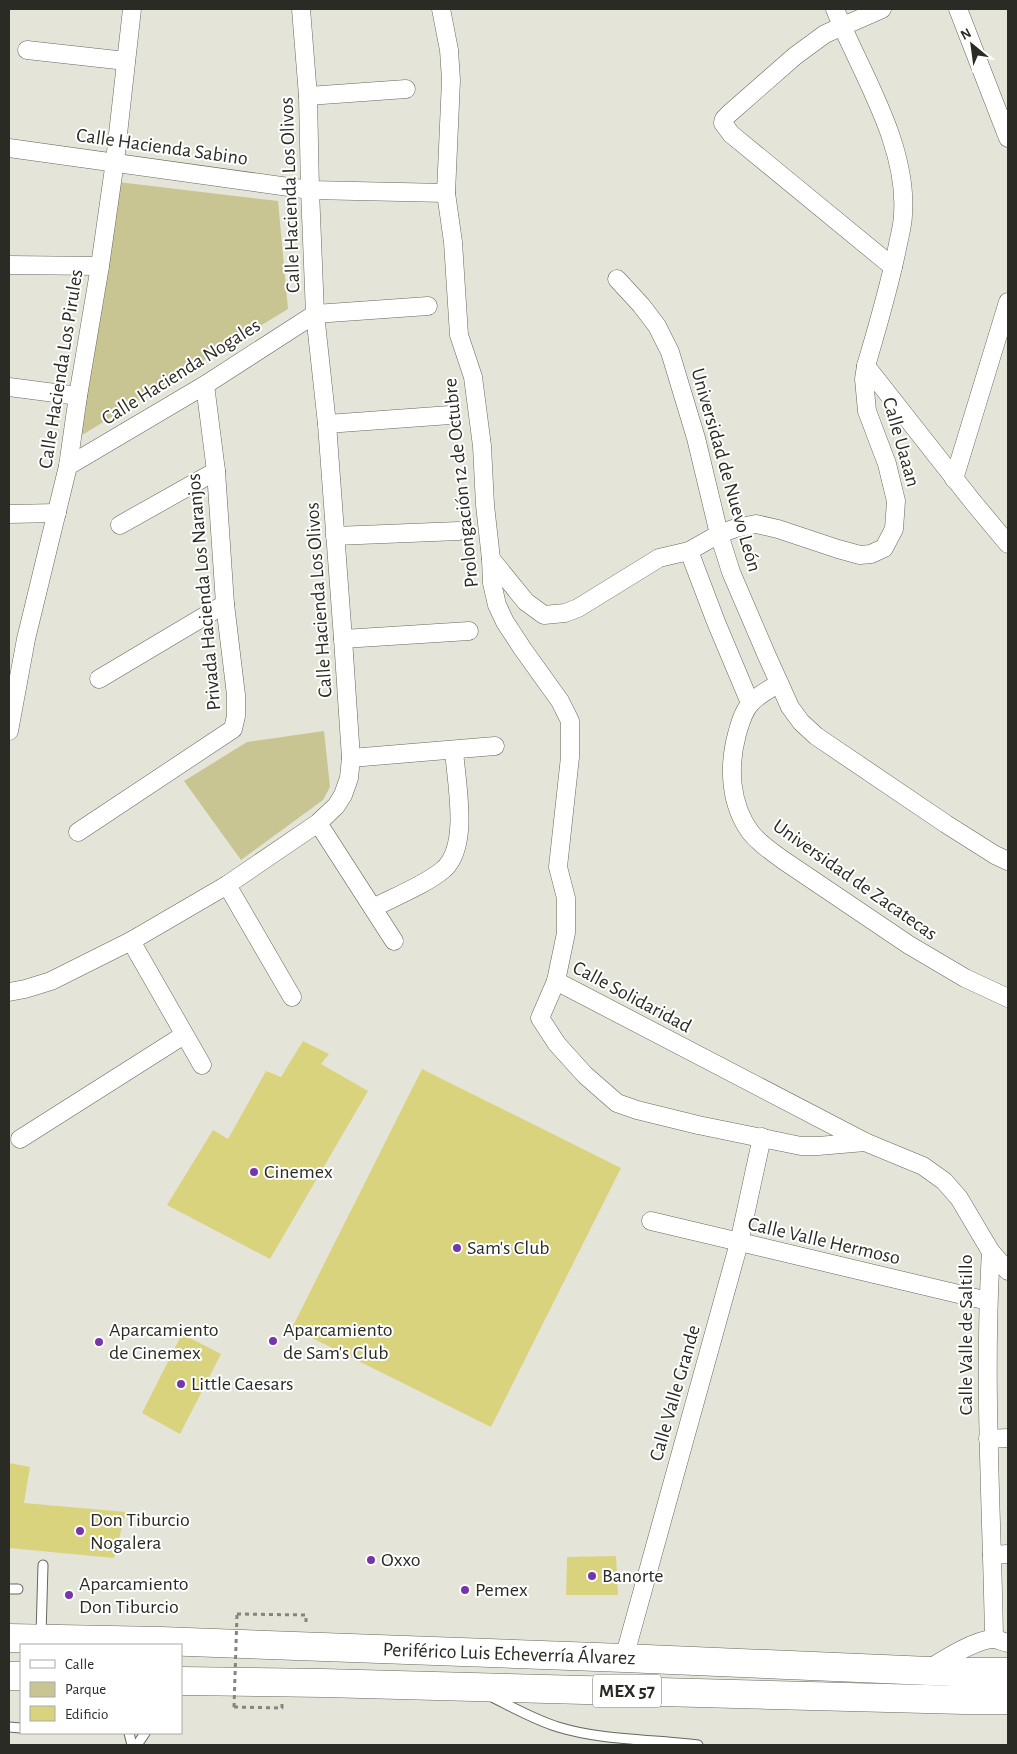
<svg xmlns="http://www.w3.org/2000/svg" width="1017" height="1754" viewBox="0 0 1017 1754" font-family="'Alegreya Sans',sans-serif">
<rect width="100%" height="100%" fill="#e5e4d8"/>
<!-- green -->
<g fill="#c8c593">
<path d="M 118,182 L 278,201 L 288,309 L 74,440 Z"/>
<path d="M 324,731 L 330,787 L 323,800 L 241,860 L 184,781 L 247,742 Z"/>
</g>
<!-- building -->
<g fill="#dad37e">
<path d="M 303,1041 L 329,1054 L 321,1064 L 368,1091 L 270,1259 L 167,1205 L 213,1130 L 228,1139 L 266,1071 L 281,1077 Z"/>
<path d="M 422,1069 L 621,1168 L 491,1427 L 292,1328 Z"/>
<path d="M 182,1334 L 221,1354 L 180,1434 L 142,1413 Z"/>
<path d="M 9,1463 L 30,1467 L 24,1503 L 126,1512 L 114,1558 L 9,1548 Z"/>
<path d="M 616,1556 L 618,1595 L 566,1595 L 567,1557 Z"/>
</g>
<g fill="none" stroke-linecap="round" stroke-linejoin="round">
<defs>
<g id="lane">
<path d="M 9,1589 L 18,1589"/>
<path d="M 41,1635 L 43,1565"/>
<path d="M 492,1697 C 514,1708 535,1720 558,1727 C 604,1741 652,1739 698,1745"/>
<path d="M 9,1727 L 21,1728"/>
<path d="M 129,1733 L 132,1745"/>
<path d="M 137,1745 L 145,1733"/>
</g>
<g id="street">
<path d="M 441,9 L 449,50 L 451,80 L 446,193 L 453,242 L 459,335 L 473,377 L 482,446 L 485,505 L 491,559 L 492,583 L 497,605 L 505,622 L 522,648 L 560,701 L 570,721 L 570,757 L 558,867 L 566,898 L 566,933 L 556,981 L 540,1018 L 557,1044 L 585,1075 L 617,1103 L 637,1110 L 698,1125 L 801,1146 L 818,1146 L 865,1142"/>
<path d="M 882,9 L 825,34 L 795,56 L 730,113 L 724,119 L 723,123 L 731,134 L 893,267"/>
<path d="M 958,9 L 1008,138"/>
<path d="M 27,50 L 126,61"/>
<path d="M 308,96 L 406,89"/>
<path d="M 9,148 L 310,190 L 446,193"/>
<path d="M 9,265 L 100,266"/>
<path d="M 617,279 L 641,305 L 657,326 L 670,352 L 696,438 L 719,534 L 731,572 L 767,656 L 790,707 L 801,722 L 816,736 L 946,824 L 995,855 L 1008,861"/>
<path d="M 866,366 L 973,502 L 1008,544"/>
<path d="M 9,387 L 78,396"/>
<path d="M 327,424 L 450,415"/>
<path d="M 68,466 L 205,385 L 315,314 L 428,306"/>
<path d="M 954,479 L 1008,302"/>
<path d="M 9,514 L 57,513"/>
<path d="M 120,525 L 216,471"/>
<path d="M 335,536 L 459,531"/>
<path d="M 689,551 L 716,622 L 750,703"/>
<path d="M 491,559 L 526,602 L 544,615 L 565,613 L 578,608 L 659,558 L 689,551 L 719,534 L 736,528 L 756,524 L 778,529 L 838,549 L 860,555 L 871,554 L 884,548 L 894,529 L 896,501 L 887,464 L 867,411 L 864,379 L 866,366 C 878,325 890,285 898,244 C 900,234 903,224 903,214 C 908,144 860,72 835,9"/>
<path d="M 343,639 L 469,631"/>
<path d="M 99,679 L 225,604"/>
<path d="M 779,683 C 770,689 758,695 751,703 C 743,711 740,724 737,734 C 728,767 730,805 751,833 C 760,844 772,852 783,860 L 909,945 L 965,978 L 1008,998"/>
<path d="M 9,731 L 26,639 L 68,466 L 78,396 L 100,266 L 115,161 L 132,9"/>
<path d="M 351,758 L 495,746"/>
<path d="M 318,823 L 394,941"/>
<path d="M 78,832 L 233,729 L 236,716 L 236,695 L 225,604 L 216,471 L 205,385"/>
<path d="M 227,885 L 292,997"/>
<path d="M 373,908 C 394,897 427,884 444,869 C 470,845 456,782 454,750"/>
<path d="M 131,941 L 202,1065"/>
<path d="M 556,981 L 865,1142 L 923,1166 L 944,1181 L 959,1198 L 991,1252 L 1008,1271"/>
<path d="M 9,992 L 25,989 L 51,981 L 131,941 L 227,885 L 318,823 L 336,806 L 343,795 L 349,778 L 351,758 L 343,639 L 327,424 L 315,314 L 310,190 L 308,96 L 301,9"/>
<path d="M 20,1139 L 184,1035"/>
<path d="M 651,1221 L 988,1301"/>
<path d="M 991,1252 C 983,1381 992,1510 994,1639"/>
<path d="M 988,1439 L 1008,1438"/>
<path d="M 992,1555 L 1008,1554"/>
<path d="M 624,1658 L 739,1243 L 762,1137"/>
<path d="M 927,1670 C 943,1660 974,1640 993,1639 C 998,1639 1003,1642 1008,1643"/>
</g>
<g id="primary">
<path d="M 9,1638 L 161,1641 L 624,1658 L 953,1672 L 1008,1672"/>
<path d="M 9,1676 L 21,1676"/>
<path d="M 181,1681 L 323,1683 L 964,1700 L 1008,1700"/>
</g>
</defs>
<!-- lane casing -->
<use href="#lane" stroke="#68675d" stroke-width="11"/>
<!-- street casing -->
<use href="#street" stroke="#68675d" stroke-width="19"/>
<!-- primary casing -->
<use href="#primary" stroke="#68675d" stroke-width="29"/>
<!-- path -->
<g stroke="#85857c" stroke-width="3" stroke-dasharray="4 4" stroke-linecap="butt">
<path d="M 237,1614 L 306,1615 L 306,1625"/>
<path d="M 234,1707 L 282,1708 L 282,1704"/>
</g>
<!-- lane -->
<use href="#lane" stroke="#fff" stroke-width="9"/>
<!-- street -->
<use href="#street" stroke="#fff" stroke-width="18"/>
<!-- primary -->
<use href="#primary" stroke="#fff" stroke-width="28"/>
<!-- path-bridge -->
<path stroke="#85857c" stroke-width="3" stroke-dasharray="4 4" stroke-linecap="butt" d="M 234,1707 L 237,1614"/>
</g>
<!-- markers -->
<g fill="#7735a9" stroke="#fff" stroke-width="2">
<circle cx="254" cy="1172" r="5"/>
<circle cx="457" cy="1248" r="5"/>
<circle cx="273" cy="1341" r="5"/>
<circle cx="99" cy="1342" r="5"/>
<circle cx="181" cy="1384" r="5"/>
<circle cx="80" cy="1531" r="5"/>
<circle cx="371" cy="1560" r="5"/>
<circle cx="592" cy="1576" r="5"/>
<circle cx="465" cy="1590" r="5"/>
<circle cx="69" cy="1595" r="5"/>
</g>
<g text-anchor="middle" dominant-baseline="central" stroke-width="4" stroke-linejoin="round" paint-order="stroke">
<!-- shield labels -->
<rect fill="#fff" stroke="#6b6b67" stroke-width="1" x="593" y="1674.5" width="68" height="33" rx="4"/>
<g font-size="19" font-weight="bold" fill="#2b2b26">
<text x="627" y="1691">MEX 57</text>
</g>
<!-- street labels -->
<g font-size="20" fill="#2b2b26" stroke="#fff">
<text transform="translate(162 147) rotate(8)">Calle Hacienda Sabino</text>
<text transform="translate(290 195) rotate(-92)">Calle Hacienda Los Olivos</text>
<text transform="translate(61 369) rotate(-81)">Calle Hacienda Los Pirules</text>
<text transform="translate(181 372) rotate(-32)">Calle Hacienda Nogales</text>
<text transform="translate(901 442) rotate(74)">Calle Uaaan</text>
<text transform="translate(726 470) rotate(74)">Universidad de Nuevo León</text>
<text transform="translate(461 483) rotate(-96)">Prolongación 12 de Octubre</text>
<text transform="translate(204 592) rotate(-95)">Privada Hacienda Los Naranjos</text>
<text transform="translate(319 600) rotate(-94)">Calle Hacienda Los Olivos</text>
<text transform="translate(855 880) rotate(35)">Universidad de Zacatecas</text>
<text transform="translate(632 997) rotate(28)">Calle Solidaridad</text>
<text transform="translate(824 1241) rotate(13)">Calle Valle Hermoso</text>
<text transform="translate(966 1335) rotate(-90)">Calle Valle de Saltillo</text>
<text transform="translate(675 1393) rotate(-74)">Calle Valle Grande</text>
<text transform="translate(509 1654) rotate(2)">Periférico Luis Echeverría Álvarez</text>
</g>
<!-- poi labels -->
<g font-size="20" fill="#2b2b26" stroke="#fff" text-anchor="start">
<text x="264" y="1172">Cinemex</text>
<text x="467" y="1248">Sam's Club</text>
<text x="109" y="1330">Aparcamiento<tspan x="109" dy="23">de Cinemex</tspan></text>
<text x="283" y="1330">Aparcamiento<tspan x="283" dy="23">de Sam's Club</tspan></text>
<text x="191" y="1384">Little Caesars</text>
<text x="90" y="1520">Don Tiburcio<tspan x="90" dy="23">Nogalera</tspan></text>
<text x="381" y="1560">Oxxo</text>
<text x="602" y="1576">Banorte</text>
<text x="79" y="1584">Aparcamiento<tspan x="79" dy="23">Don Tiburcio</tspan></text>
<text x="475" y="1590">Pemex</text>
</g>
</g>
<!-- border -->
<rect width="1017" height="1754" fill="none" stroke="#2b2b26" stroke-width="20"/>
<!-- legend -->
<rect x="20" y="1644" width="162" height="90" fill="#ffffff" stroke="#aaaaa8"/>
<rect x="30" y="1660" width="25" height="8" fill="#ffffff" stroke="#aaaaa8"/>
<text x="65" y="1669" font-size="15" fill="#2b2b26">Calle</text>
<rect x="30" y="1682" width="25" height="15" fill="#c8c593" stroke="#aaaaa8"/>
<text x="65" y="1694" font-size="15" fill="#2b2b26">Parque</text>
<rect x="30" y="1706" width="25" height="15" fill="#dad37e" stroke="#aaaaa8"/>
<text x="65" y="1719" font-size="15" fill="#2b2b26">Edificio</text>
<!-- north arrow -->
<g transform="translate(972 45) rotate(331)" stroke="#ffffff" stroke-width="4" paint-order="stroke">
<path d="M0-4L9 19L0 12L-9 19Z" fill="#2b2b26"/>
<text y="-8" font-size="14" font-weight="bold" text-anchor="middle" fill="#2b2b26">N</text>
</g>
</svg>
